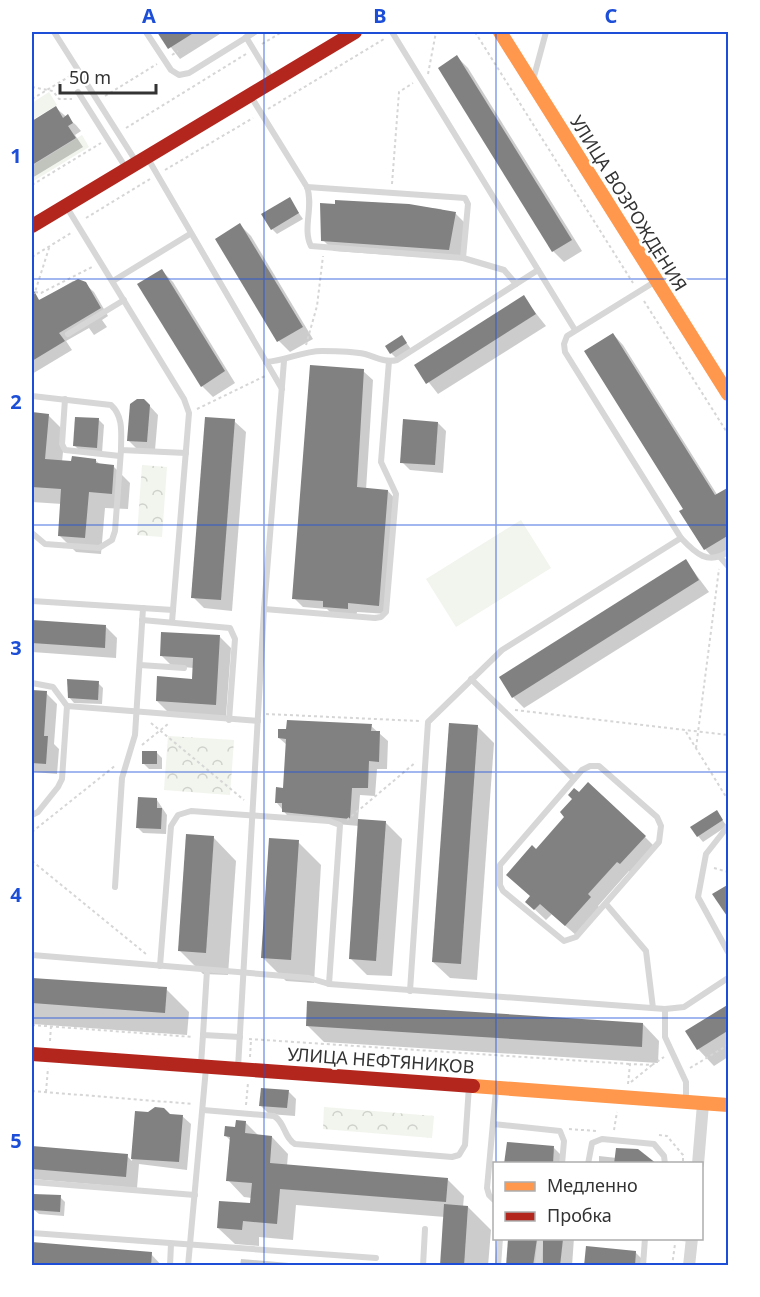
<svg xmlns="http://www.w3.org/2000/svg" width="760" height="1297" viewBox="0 0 760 1297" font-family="'Noto Sans',sans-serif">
<defs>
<pattern id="park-crowns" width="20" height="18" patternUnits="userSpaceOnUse" patternTransform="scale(1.5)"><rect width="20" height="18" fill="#f1f5ed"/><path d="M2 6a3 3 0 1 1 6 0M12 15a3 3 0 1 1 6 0" fill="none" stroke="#cfd2cc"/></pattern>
</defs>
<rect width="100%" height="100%" fill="#fff"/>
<!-- grass -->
<g fill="#f1f5ed">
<path d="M 49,92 L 57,105 L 32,120 L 32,103 Z"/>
<path d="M 82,135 L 89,147 L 32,182 L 32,166 Z"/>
<path d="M 521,520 L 551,568 L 456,627 L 426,579 Z"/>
</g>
<!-- park -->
<g fill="url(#park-crowns)">
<path d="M 142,465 L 167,467 L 162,537 L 137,535 Z"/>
<path d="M 168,736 L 234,740 L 230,795 L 164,790 Z"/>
<path d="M 324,1107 L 434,1116 L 432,1138 L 323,1129 Z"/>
</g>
<!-- shadow -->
<g fill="#0003">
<path d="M 159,32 L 223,32 L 180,59 Z"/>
<path d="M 457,57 L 468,68 L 582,251 L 564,262 L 553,251 Z"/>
<path d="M 56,108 L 76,125 L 81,131 L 75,135 L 83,147 L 32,178 L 32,123 Z"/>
<path d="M 289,199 L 303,219 L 277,234 L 272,229 Z"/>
<path d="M 368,202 L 441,209 L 445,213 L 456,214 L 467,225 L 460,260 L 334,251 L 323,240 L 336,205 Z"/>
<path d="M 240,225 L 251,236 L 313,339 L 290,352 L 279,341 L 217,239 Z"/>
<path d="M 162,271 L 173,282 L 235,383 L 213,397 L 202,386 Z"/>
<path d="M 73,281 L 85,284 L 94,292 L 108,316 L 102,320 L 107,327 L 94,335 L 89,328 L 66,341 L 72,350 L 32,374 L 32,301 L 37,298 L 40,301 Z"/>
<path d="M 523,297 L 546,326 L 438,394 L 416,366 Z"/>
<path d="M 613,334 L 623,345 L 718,496 L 728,492 L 728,551 L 715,560 L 705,549 L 685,509 Z"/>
<path d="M 402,337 L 411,349 L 396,358 L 391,353 Z"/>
<path d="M 363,371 L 373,380 L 366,490 L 388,491 L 397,501 L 388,614 L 357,612 L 356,617 L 334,616 L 327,609 L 303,607 L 294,598 Z"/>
<path d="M 147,403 L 158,415 L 155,450 L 137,449 L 129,441 Z"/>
<path d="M 32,414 L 48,415 L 65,432 L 62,462 L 95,460 L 101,465 L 113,466 L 130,483 L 128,509 L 105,508 L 101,554 L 76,552 L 59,535 L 62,504 L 32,502 Z"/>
<path d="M 99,420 L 104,425 L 102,453 L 79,450 L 74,445 Z"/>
<path d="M 234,421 L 246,432 L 232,611 L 204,608 L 193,597 Z"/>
<path d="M 438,423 L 446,431 L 443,473 L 410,470 L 402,462 Z"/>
<path d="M 686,561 L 709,592 L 524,708 L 513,697 Z"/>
<path d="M 32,621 L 106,627 L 117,638 L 116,658 L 32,652 Z"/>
<path d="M 220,637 L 231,648 L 226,716 L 168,712 L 157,701 L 193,680 L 194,668 L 172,666 L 161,655 Z"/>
<path d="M 98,683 L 103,688 L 102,704 L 74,703 L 69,697 Z"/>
<path d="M 32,691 L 46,693 L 57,704 L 54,744 L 59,749 L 57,774 L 34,772 L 32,799 Z"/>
<path d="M 371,726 L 388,741 L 387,769 L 377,769 L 375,796 L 360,795 L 358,820 L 385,822 L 402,839 L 392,976 L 367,975 L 350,958 L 359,826 L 291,820 L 277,803 L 284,789 L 287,745 L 279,738 Z"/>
<path d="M 477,726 L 494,743 L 477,980 L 450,978 L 433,962 Z"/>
<path d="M 157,753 L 162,758 L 162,769 L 149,769 L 143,763 Z"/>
<path d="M 157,800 L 167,815 L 166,834 L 143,833 L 138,828 Z"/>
<path d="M 716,812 L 727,826 L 703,842 L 698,836 Z"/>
<path d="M 213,837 L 236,861 L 228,975 L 203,974 L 180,951 Z"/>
<path d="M 645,837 L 656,848 L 632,874 L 629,871 L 598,906 L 601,909 L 577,936 L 552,914 L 546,920 L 527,902 L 532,897 L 536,851 Z"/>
<path d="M 298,842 L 321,865 L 314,983 L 286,981 L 263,958 Z"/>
<path d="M 32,979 L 166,989 L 189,1012 L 187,1035 L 32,1024 Z"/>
<path d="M 728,1005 L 728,1057 L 714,1066 L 698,1049 Z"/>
<path d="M 643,1024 L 659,1041 L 658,1063 L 324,1042 L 307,1025 Z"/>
<path d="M 288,1091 L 296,1099 L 295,1116 L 269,1114 L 261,1106 Z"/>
<path d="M 136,1112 L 182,1116 L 191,1124 L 187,1170 L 139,1164 L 137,1188 L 32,1179 L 32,1148 L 127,1156 L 132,1161 Z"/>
<path d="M 245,1122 L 259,1136 L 272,1137 L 288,1154 L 287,1166 L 447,1179 L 464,1196 L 463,1207 L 468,1207 L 491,1230 L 488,1266 L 441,1266 L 445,1217 L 296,1205 L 293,1240 L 259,1237 L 259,1246 L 235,1244 L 218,1228 L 252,1205 L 252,1198 L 244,1197 L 228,1180 L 231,1141 L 226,1136 Z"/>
<path d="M 554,1148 L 565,1159 L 564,1164 L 506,1164 Z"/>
<path d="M 599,1156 L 617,1158 L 654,1164 L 599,1164 Z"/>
<path d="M 60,1197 L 65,1202 L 64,1216 L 39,1214 L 33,1209 Z"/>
<path d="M 510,1238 L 574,1238 L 572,1266 L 507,1266 Z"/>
<path d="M 32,1244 L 151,1254 L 162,1266 L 32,1266 Z"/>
<path d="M 635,1252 L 644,1261 L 643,1266 L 586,1266 Z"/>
<path d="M 241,1259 L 324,1266 L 240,1266 Z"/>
</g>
<!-- building -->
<g fill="#818181">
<path d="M 157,32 L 195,32 L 168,49 Z"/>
<path d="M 457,55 L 572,240 L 552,252 L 438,68 Z"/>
<path d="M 56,106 L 63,118 L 68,114 L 73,123 L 68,126 L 76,138 L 32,165 L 32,121 Z"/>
<path d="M 290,197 L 299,213 L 271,230 L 261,214 Z"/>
<path d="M 335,200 L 409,204 L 456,212 L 449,250 L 321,241 L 320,203 L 335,204 Z"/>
<path d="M 240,223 L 303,327 L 277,342 L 215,239 Z"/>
<path d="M 162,269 L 225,371 L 201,387 L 137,284 Z"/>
<path d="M 78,279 L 86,282 L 101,308 L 59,333 L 65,341 L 32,361 L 32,287 L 39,300 Z"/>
<path d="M 524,295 L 536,314 L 426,384 L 414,365 Z"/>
<path d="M 613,333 L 715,495 L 729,487 L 729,535 L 704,550 L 679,511 L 683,509 L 584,351 Z"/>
<path d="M 402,335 L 407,343 L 390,354 L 385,346 Z"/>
<path d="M 310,365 L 364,369 L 357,487 L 388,490 L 379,606 L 348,603 L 348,609 L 323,607 L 323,601 L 292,599 Z"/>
<path d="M 137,399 L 144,399 L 150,405 L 147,442 L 127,441 L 130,404 Z"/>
<path d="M 32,412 L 49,414 L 45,459 L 71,461 L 72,456 L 96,459 L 96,463 L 114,465 L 112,494 L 89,492 L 85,538 L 58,536 L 61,489 L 32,487 Z"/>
<path d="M 75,417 L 99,418 L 97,448 L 73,446 Z"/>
<path d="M 205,417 L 235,419 L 221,600 L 191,598 Z"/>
<path d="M 403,419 L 438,422 L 435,465 L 400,463 Z"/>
<path d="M 686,559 L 699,580 L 512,698 L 499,677 Z"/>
<path d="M 32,620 L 106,625 L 105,648 L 32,643 Z"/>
<path d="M 161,632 L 220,635 L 216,705 L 156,701 L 157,676 L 192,679 L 193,658 L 160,656 Z"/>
<path d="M 67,679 L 99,681 L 98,700 L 68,698 Z"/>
<path d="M 32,690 L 47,691 L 44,736 L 48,736 L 46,764 L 32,763 Z"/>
<path d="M 287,720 L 372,724 L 371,731 L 380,731 L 379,762 L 369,761 L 368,788 L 352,788 L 350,819 L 282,812 L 282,803 L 275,803 L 276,787 L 283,788 L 286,739 L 278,738 L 278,729 L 286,729 Z"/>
<path d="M 449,723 L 478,725 L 461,964 L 432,962 Z"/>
<rect x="142" y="751" width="15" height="13"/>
<path d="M 588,782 L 646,836 L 620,864 L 617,862 L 588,894 L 591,897 L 565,926 L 540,904 L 534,910 L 525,902 L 530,896 L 506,875 L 532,845 L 536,849 L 564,817 L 560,812 L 572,799 L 568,795 L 574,788 L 579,792 Z"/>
<path d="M 138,797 L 157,798 L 157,808 L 162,808 L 161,829 L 136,828 Z"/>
<path d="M 717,810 L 723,820 L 697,837 L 690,827 Z"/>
<path d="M 358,819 L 386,821 L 376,961 L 349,959 Z"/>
<path d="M 186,834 L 214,836 L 206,953 L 178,951 Z"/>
<path d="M 269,838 L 299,840 L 291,960 L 261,958 Z"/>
<path d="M 729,884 L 729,919 L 712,894 Z"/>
<path d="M 32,978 L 167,987 L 165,1013 L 32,1003 Z"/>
<path d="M 307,1001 L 643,1023 L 642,1047 L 306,1026 Z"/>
<path d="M 729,1004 L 729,1030 L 697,1050 L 685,1031 Z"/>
<path d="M 261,1088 L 289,1090 L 287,1108 L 259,1106 Z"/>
<path d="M 155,1107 L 164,1108 L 170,1114 L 183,1115 L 179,1162 L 131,1159 L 135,1111 L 148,1112 Z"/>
<path d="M 236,1120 L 246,1121 L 245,1133 L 272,1136 L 270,1163 L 448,1178 L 446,1202 L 280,1189 L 277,1224 L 243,1221 L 242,1230 L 217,1228 L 219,1201 L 250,1203 L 252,1183 L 226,1181 L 230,1137 L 224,1136 L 225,1126 L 235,1127 Z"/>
<path d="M 507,1142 L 554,1146 L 553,1164 L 504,1164 Z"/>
<path d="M 32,1146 L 128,1154 L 126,1177 L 32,1169 Z"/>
<path d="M 616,1148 L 638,1149 L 657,1164 L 614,1164 Z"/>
<path d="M 33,1194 L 61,1195 L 60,1212 L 32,1210 Z"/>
<path d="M 444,1204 L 468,1206 L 464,1266 L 440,1266 Z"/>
<path d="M 508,1239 L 537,1239 L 533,1266 L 506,1266 Z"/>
<path d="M 543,1239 L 563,1239 L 560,1266 L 543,1266 Z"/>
<path d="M 32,1242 L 152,1252 L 151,1266 L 32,1266 Z"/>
<path d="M 586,1246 L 636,1251 L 635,1266 L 584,1266 Z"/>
</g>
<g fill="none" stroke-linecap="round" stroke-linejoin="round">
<!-- path -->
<g stroke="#d6d6d6" stroke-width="2" stroke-dasharray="3 3" stroke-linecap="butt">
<path d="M 475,32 L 633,283"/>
<path d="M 262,44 L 282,32"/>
<path d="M 172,55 L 178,51"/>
<path d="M 428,74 L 436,32"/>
<path d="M 32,87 L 53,91 L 59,99 L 72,99"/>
<path d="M 105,96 L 157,64"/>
<path d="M 32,99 L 70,76"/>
<path d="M 268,109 L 384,39"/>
<path d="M 126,128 L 246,54"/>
<path d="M 165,170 L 253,118"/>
<path d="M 392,184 L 399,92 L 413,83"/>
<path d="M 32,185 L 101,143"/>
<path d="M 86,218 L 150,179"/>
<path d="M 32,257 L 71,233"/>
<path d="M 35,292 L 41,293 L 94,266"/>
<path d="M 32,295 L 35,292 L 50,245"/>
<path d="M 644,301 L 728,434"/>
<path d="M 306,345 L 317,306 L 323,256"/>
<path d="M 197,409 L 265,376"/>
<path d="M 515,710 L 728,735"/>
<path d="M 266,714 L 419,721"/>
<path d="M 151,723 L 244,800"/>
<path d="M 686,732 L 728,800"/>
<path d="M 142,745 L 168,724"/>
<path d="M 696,748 L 719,569"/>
<path d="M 347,820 L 416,762"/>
<path d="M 32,832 L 116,765"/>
<path d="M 32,861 L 146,954"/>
<path d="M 714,868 L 728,872"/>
<path d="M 32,1025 L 193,1037"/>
<path d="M 249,1039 L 630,1064"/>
<path d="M 50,1041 L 51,1026"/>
<path d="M 250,1057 L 251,1040"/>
<path d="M 690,1068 L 728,1045"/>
<path d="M 631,1082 L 652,1065"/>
<path d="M 628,1084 L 630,1064 L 652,1065 L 664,1057"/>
<path d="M 32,1091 L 193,1104"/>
<path d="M 46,1092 L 48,1068"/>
<path d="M 246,1105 L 248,1083"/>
<path d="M 569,1129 L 596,1131"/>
<path d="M 614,1130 L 617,1112"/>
<path d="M 659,1135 L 667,1136 L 683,1155 L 683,1164"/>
<path d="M 672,1266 L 675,1244"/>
</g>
<!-- lane -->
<g stroke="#d7d7d7" stroke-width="6">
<path d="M 54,32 L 137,163"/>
<path d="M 146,32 L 171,70 L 179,75 L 189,73 L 255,32"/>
<path d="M 392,32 L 575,330"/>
<path d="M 246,37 L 272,80"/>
<path d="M 533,80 L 546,32"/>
<path d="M 78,92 L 126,168"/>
<path d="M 250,95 L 307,187 C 314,206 302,229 311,246 L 463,258"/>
<path d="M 147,157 L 282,389"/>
<path d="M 307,187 L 465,198 L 468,204 L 463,258 L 504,270 L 516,284"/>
<path d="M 66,206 L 184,399 L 189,413 L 172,622"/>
<path d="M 113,281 L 190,234"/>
<path d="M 656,281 L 567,336 L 564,344 L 565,352 L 681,538"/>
<path d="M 68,334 L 124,300"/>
<path d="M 266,362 C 286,361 302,351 322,351 C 335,351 351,351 365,354 C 376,357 385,363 397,360 L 538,270"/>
<path d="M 32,396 L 111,405 C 124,417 121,434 121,450 L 186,453"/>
<path d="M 65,399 L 62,444 L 65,450 L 120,456"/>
<path d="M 32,533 L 45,544 L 99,548 L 112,540 L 115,531 L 121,450"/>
<path d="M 720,557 L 728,566"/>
<path d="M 32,601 L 173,610"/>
<path d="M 264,609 L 375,618 L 381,617 L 386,612 L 396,494 L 381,462 L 389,361"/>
<path d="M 142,620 L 230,628 L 235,639 L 229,720"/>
<path d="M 140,665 L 184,668"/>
<path d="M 471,679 L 574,779"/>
<path d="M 32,683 L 53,687 L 67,706 L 62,779 L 58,787 L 38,812 L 32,815"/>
<path d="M 67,706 L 258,721"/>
<path d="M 590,766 L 599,766 L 657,817 L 661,826 L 659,842 L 576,937 L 564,941 L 503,891 L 500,885 L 500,865 L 582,770 Z"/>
<path d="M 728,826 L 706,854 L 698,897 L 728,952"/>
<path d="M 115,887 L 122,778 L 135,735 L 143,608"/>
<path d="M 606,904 L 646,951 L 653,1008"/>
<path d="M 32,955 L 309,978 L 329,984 L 665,1009 L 684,1007 L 728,978"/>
<path d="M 160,966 L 171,826 L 178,815 L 191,811 L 329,821 L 340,825 L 329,984"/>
<path d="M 207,970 L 203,1035 L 240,1037"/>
<path d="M 410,991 L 428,722 L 502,650 L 681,538 C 696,554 708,565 728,552"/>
<path d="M 665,1009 L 665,1037 L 686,1082 L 686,1100"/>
<path d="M 201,1064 L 203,1035"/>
<path d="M 238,1068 L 264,609 L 284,361"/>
<path d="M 203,1110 L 274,1116 C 285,1122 284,1138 295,1144 L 452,1157 L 459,1155 L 465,1145 L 469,1086"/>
<path d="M 493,1124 L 560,1131 L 564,1141 L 562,1164"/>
<path d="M 588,1164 L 592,1143 L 602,1139 L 654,1144 L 664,1156 L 665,1164"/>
<path d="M 32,1182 L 195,1195"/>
<path d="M 494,1200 L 489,1195 L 487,1188 L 496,1090"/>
<path d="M 32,1233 L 376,1258"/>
<path d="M 682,1238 L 692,1239"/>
<path d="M 170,1266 L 171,1244"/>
<path d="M 188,1266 L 206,1068"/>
<path d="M 423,1266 L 425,1229"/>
<path d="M 498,1266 L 500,1238"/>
<path d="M 538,1266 L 540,1243"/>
<path d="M 643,1266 L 645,1238"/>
</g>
<!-- street -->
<g stroke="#d7d7d7" stroke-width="12">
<path d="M 698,1164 L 703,1104"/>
<path d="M 689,1266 L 692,1238"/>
</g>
<!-- slow -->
<g stroke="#ff974d" stroke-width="14">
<path d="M 500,32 L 728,394"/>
<path d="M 473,1086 L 728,1105"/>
</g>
<!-- jam -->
<g stroke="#b3261e" stroke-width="14">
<path d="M 32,226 L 355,32"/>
<path d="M 32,1054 L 473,1086"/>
</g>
</g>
<!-- grid -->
<path fill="none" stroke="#1d4ed8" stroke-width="1.5" stroke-opacity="0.55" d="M 264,32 L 264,1266M 496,32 L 496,1164M 32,279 L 728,279M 32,525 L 728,525M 32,772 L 728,772M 32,1018 L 728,1018M 496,1238 L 496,1266"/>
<g text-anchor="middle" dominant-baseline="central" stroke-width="6" stroke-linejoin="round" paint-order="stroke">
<!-- street labels -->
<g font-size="18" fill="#333" stroke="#fff">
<text transform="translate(629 203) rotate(58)">УЛИЦА ВОЗРОЖДЕНИЯ</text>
<text transform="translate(381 1060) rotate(4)">УЛИЦА НЕФТЯНИКОВ</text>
</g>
</g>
<!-- border -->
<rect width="760" height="1297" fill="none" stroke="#ffffff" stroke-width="66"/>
<!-- legend -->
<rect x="493" y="1162" width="210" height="78" fill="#ffffff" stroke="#adadad" stroke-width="1.5"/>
<rect x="505" y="1182" width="30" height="9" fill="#ff974d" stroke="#adadad" stroke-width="1.5"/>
<text x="547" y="1192" font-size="18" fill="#333333">Медленно</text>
<rect x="505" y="1212" width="30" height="9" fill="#b3261e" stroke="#adadad" stroke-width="1.5"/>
<text x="547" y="1222" font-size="18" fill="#333333">Пробка</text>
<!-- scale -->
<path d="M60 84v9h96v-9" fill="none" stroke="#333333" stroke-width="3"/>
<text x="69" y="84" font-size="18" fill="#333333" stroke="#ffffff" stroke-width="4.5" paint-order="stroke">50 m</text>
<rect x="33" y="33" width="694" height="1231" fill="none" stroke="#1d4ed8" stroke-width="2"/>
<g font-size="20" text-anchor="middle" font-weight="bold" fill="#1d4ed8">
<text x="149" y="23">A</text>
<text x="380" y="23">B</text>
<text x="611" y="23">C</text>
<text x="16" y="163">1</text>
<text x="16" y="409">2</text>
<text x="16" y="655">3</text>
<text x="16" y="902">4</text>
<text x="16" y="1148">5</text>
</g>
</svg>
